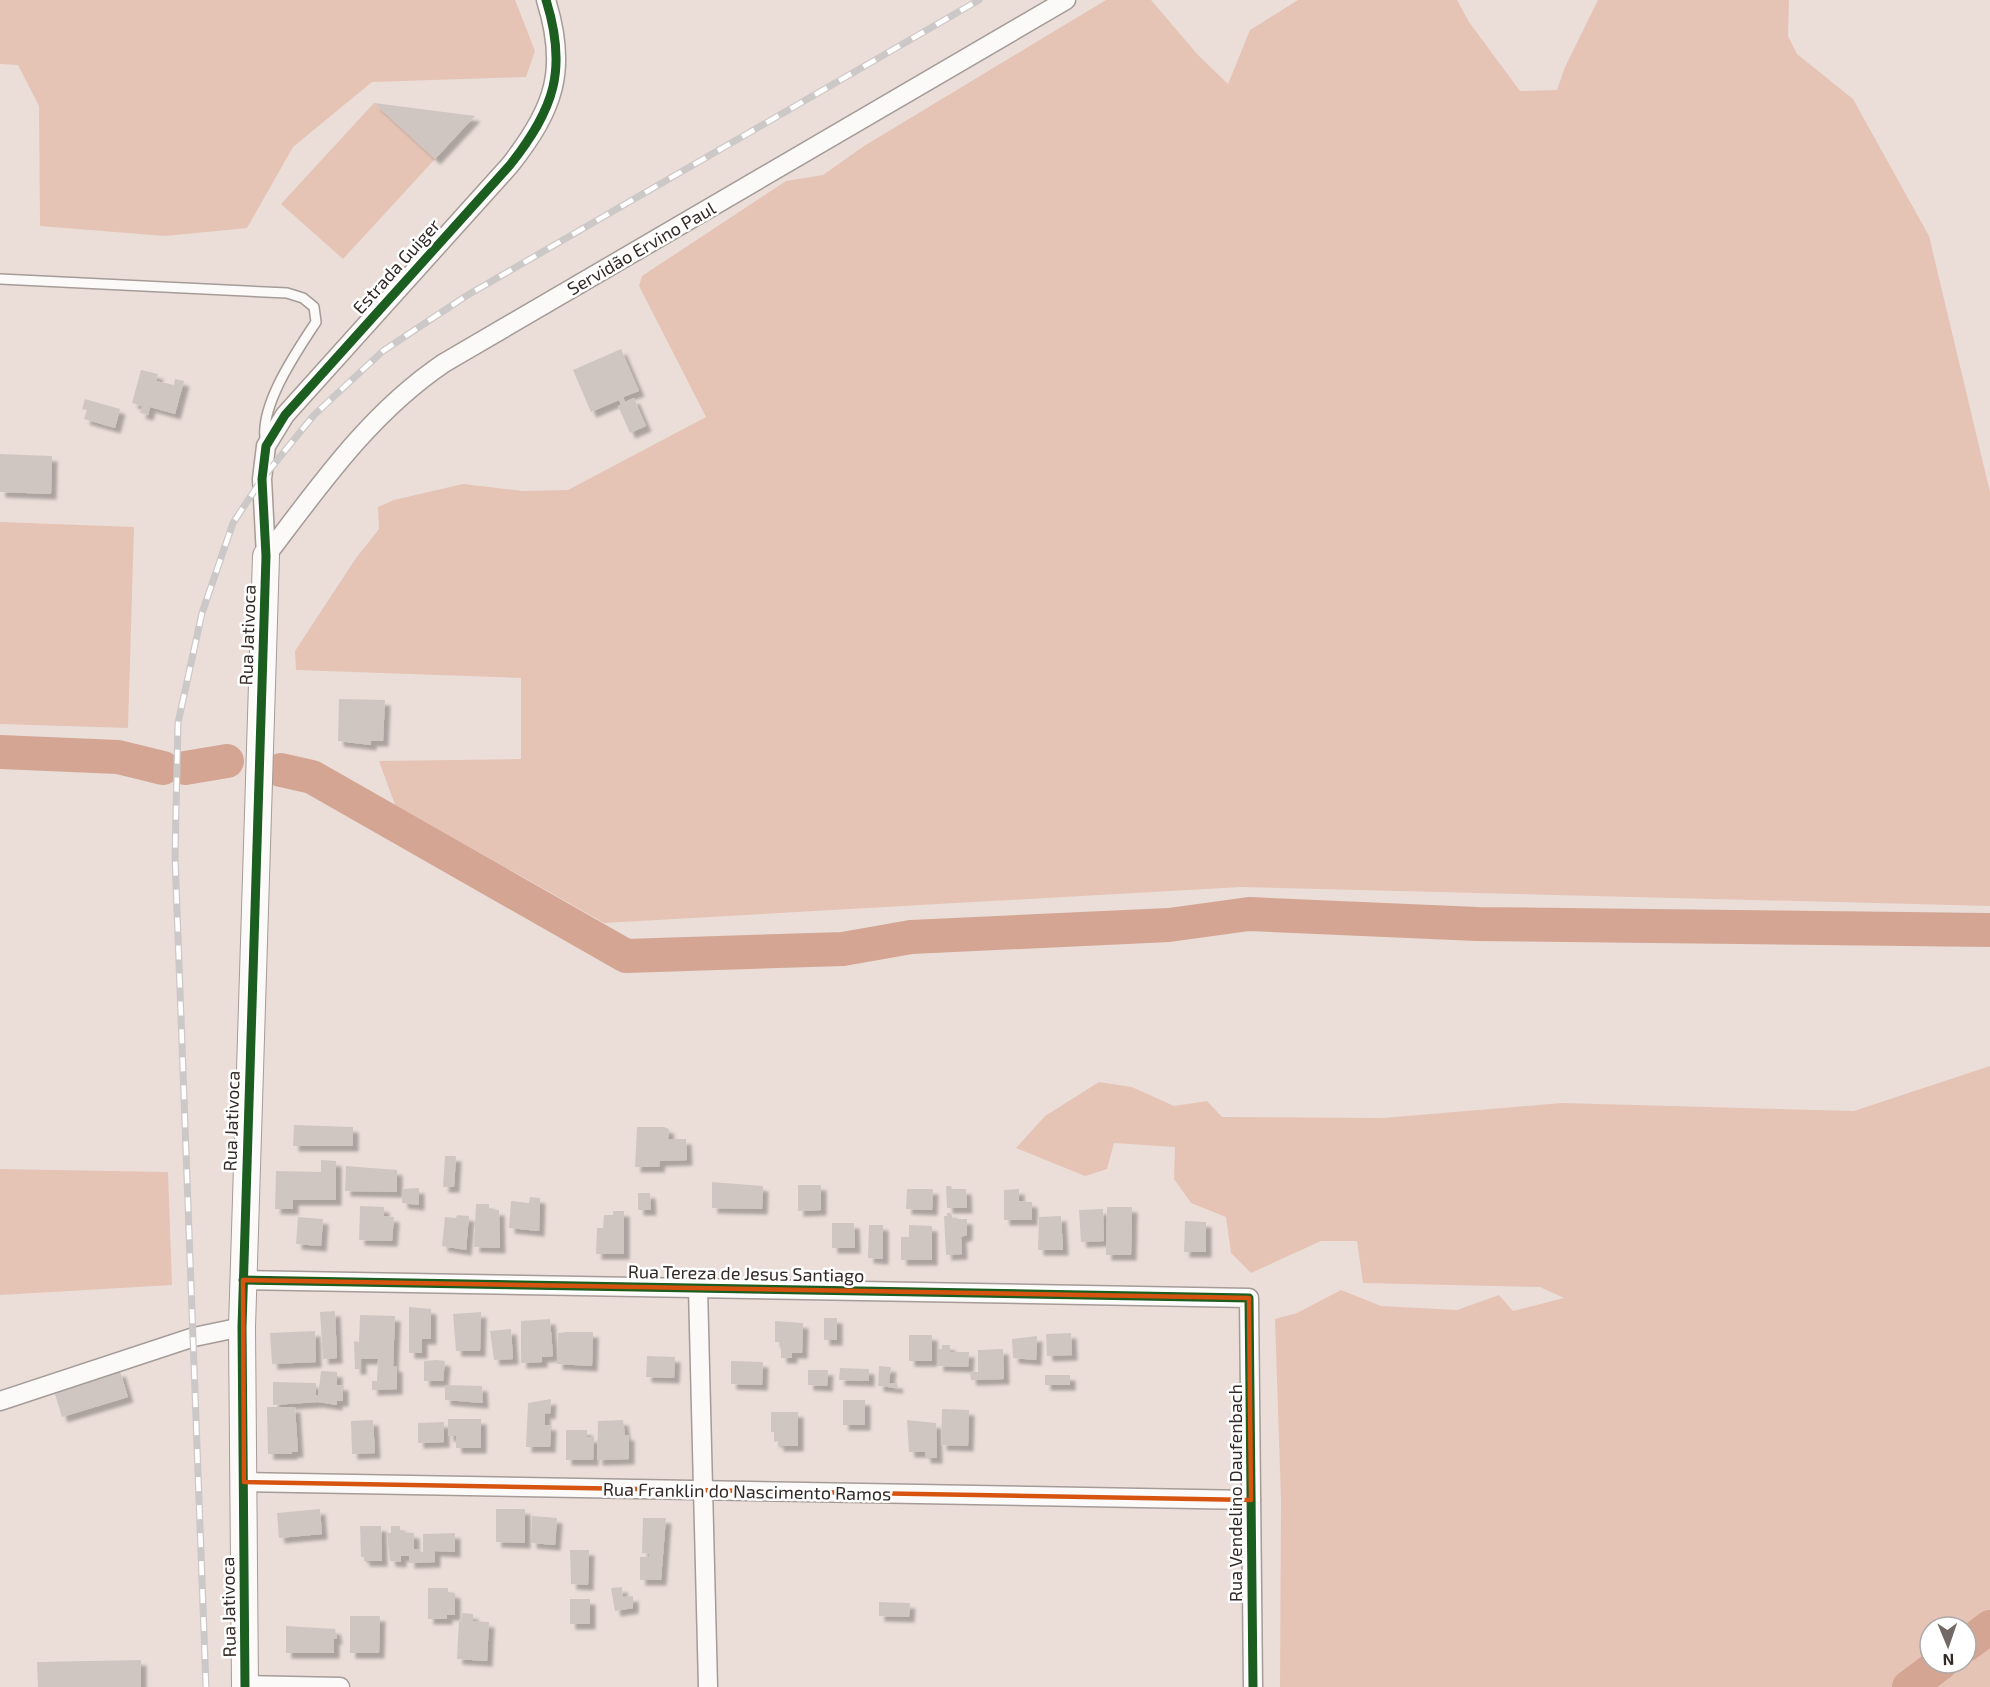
<svg xmlns="http://www.w3.org/2000/svg" width="1990" height="1687" viewBox="0 0 1990 1687" font-family="'Exo 2',sans-serif">
<defs>
<filter id="shadow"><feDropShadow dx="5.5" dy="5.5" stdDeviation="1.5" flood-color="#0004"/></filter>
</defs>
<rect width="100%" height="100%" fill="#ebded9"/>
<!-- green -->
<g fill="#e5c4b6" fill-rule="evenodd">
<path d="M 0,0 L 515,0 L 535,51 L 526,77 L 372,82 L 293,147 L 247,228 L 165,236 L 40,226 L 39,106 L 18,65 L 0,64 Z"/>
<path d="M 1106,0 L 1151,0 L 1198,55 L 1228,84 L 1250,30 L 1298,0 L 1457,0 L 1469,22 L 1520,91 L 1557,90 L 1565,67 L 1598,0 L 1789,0 L 1788,36 L 1797,54 L 1853,99 L 1929,236 L 1990,492 L 1990,906 L 1241,887 L 604,923 L 395,805 L 379,761 L 521,759 L 521,678 L 296,670 L 295,651 L 356,558 L 379,529 L 378,507 L 394,500 L 463,484 L 523,491 L 568,490 L 706,417 L 639,286 L 642,276 L 786,181 L 823,175 L 864,146 Z"/>
<path d="M 374,103 L 435,159 L 343,259 L 281,204 Z"/>
<path d="M 0,522 L 134,527 L 128,728 L 0,724 Z"/>
<path d="M 1990,1066 L 1990,1687 L 1280,1687 L 1281,1500 L 1275,1319 L 1297,1313 L 1341,1290 L 1381,1306 L 1457,1310 L 1499,1295 L 1513,1311 L 1564,1298 L 1540,1287 L 1363,1283 L 1357,1241 L 1321,1241 L 1251,1273 L 1231,1253 L 1226,1217 L 1191,1203 L 1174,1179 L 1175,1147 L 1114,1143 L 1107,1169 L 1085,1176 L 1016,1148 L 1045,1116 L 1099,1082 L 1132,1087 L 1174,1106 L 1207,1101 L 1222,1117 L 1383,1118 L 1562,1103 L 1854,1111 ZM 1930,1627 L 1966,1627 L 1966,1663 L 1930,1663 Z"/>
<path d="M 0,1169 L 168,1172 L 172,1285 L 0,1295 Z"/>
</g>
<g fill="none" stroke-linecap="round" stroke-linejoin="round">
<!-- river -->
<g stroke="#d3a592" stroke-width="34">
<path d="M 0,752 L 118,757 L 163,768"/>
<path d="M 185,768 L 227,761"/>
<path d="M 281,770 L 312,777 L 626,956 L 843,949 L 911,937 L 1169,925 L 1249,914 L 1477,924 L 1990,930"/>
<path d="M 1966,1645 L 1990,1627"/>
<path d="M 1909,1687 L 1941,1663"/>
</g>
</g>
<!-- building -->
<g fill="#d0c6c1" filter="url(#shadow)">
<path d="M 374,103 L 475,116 L 435,159 Z"/>
<path d="M 621,349 L 639,391 L 623,397 L 625,402 L 634,398 L 646,426 L 630,433 L 618,406 L 621,405 L 619,400 L 591,412 L 573,370 Z"/>
<path d="M 141,370 L 158,374 L 156,381 L 174,385 L 175,379 L 184,381 L 175,414 L 150,407 L 148,415 L 140,413 L 142,406 L 132,403 Z"/>
<path d="M 85,399 L 120,409 L 115,428 L 84,419 L 87,410 L 82,409 Z"/>
<path d="M 0,454 L 52,456 L 51,494 L 0,492 Z"/>
<path d="M 339,699 L 385,700 L 383,741 L 371,741 L 371,745 L 338,741 Z"/>
<path d="M 294,1125 L 353,1127 L 353,1146 L 293,1146 Z"/>
<path d="M 637,1127 L 664,1127 L 669,1129 L 668,1139 L 686,1139 L 687,1160 L 660,1161 L 659,1167 L 635,1167 Z"/>
<path d="M 445,1156 L 456,1156 L 454,1187 L 443,1187 Z"/>
<path d="M 321,1160 L 336,1161 L 336,1200 L 293,1200 L 293,1209 L 275,1209 L 276,1171 L 321,1172 Z"/>
<path d="M 346,1166 L 397,1170 L 397,1192 L 345,1191 Z"/>
<path d="M 712,1182 L 763,1186 L 762,1209 L 712,1208 Z"/>
<path d="M 798,1185 L 821,1185 L 821,1210 L 798,1211 Z"/>
<path d="M 946,1186 L 951,1186 L 952,1189 L 966,1189 L 967,1208 L 947,1208 Z"/>
<path d="M 419,1188 L 419,1205 L 402,1203 L 402,1189 Z"/>
<path d="M 907,1189 L 933,1189 L 932,1210 L 906,1209 Z"/>
<path d="M 1019,1189 L 1019,1201 L 1032,1202 L 1032,1220 L 1004,1220 L 1004,1190 Z"/>
<path d="M 638,1193 L 650,1193 L 651,1210 L 638,1210 Z"/>
<path d="M 530,1197 L 540,1198 L 539,1231 L 509,1228 L 511,1201 L 529,1203 Z"/>
<path d="M 476,1204 L 489,1204 L 489,1210 L 499,1210 L 500,1248 L 474,1247 Z"/>
<path d="M 360,1206 L 384,1207 L 384,1216 L 394,1217 L 392,1241 L 359,1240 Z"/>
<path d="M 1107,1207 L 1132,1207 L 1131,1255 L 1106,1255 Z"/>
<path d="M 1103,1209 L 1104,1241 L 1081,1242 L 1079,1210 Z"/>
<path d="M 613,1211 L 624,1211 L 624,1254 L 596,1254 L 597,1228 L 603,1228 L 604,1215 L 613,1215 Z"/>
<path d="M 947,1213 L 951,1213 L 953,1219 L 967,1219 L 967,1235 L 961,1237 L 962,1254 L 946,1255 L 944,1216 L 947,1216 Z"/>
<path d="M 457,1215 L 469,1216 L 466,1250 L 442,1246 L 445,1217 L 456,1218 Z"/>
<path d="M 1061,1216 L 1063,1250 L 1038,1250 L 1039,1217 Z"/>
<path d="M 298,1217 L 323,1219 L 321,1246 L 296,1244 Z"/>
<path d="M 1185,1221 L 1206,1222 L 1206,1252 L 1184,1252 Z"/>
<path d="M 832,1223 L 854,1223 L 855,1248 L 832,1248 Z"/>
<path d="M 869,1225 L 883,1225 L 883,1259 L 868,1258 Z"/>
<path d="M 909,1225 L 932,1226 L 932,1260 L 901,1260 L 901,1237 L 909,1237 Z"/>
<path d="M 409,1307 L 431,1309 L 431,1339 L 422,1339 L 422,1353 L 409,1353 Z"/>
<path d="M 335,1311 L 337,1358 L 323,1359 L 320,1312 Z"/>
<path d="M 481,1312 L 480,1351 L 456,1351 L 453,1314 Z"/>
<path d="M 360,1315 L 395,1316 L 393,1366 L 397,1367 L 397,1389 L 372,1390 L 372,1381 L 377,1381 L 378,1359 L 361,1359 L 361,1369 L 355,1369 L 354,1341 L 359,1342 Z"/>
<rect x="824" y="1318" width="13" height="22"/>
<path d="M 550,1319 L 553,1356 L 542,1357 L 542,1362 L 521,1363 L 521,1321 Z"/>
<path d="M 775,1321 L 803,1323 L 802,1353 L 792,1353 L 792,1358 L 781,1358 L 781,1342 L 775,1342 Z"/>
<path d="M 511,1329 L 513,1359 L 494,1360 L 490,1331 Z"/>
<path d="M 315,1331 L 316,1362 L 272,1364 L 270,1333 Z"/>
<path d="M 568,1332 L 593,1332 L 592,1366 L 557,1364 L 558,1333 Z"/>
<path d="M 1071,1333 L 1072,1355 L 1047,1356 L 1046,1334 Z"/>
<rect x="909" y="1335" width="23" height="26"/>
<path d="M 1037,1336 L 1036,1360 L 1013,1358 L 1012,1339 Z"/>
<path d="M 942,1345 L 950,1345 L 950,1352 L 969,1352 L 968,1367 L 938,1366 L 938,1349 L 942,1349 Z"/>
<path d="M 1003,1349 L 1004,1379 L 971,1380 L 970,1372 L 978,1372 L 978,1350 Z"/>
<path d="M 647,1356 L 675,1357 L 674,1378 L 646,1377 Z"/>
<path d="M 437,1360 L 445,1361 L 443,1381 L 424,1381 L 424,1361 Z"/>
<path d="M 731,1361 L 763,1362 L 762,1385 L 731,1384 Z"/>
<path d="M 879,1366 L 891,1367 L 889,1383 L 897,1383 L 898,1388 L 878,1386 Z"/>
<path d="M 840,1368 L 869,1369 L 869,1381 L 839,1380 Z"/>
<path d="M 808,1370 L 828,1370 L 827,1386 L 808,1385 Z"/>
<path d="M 120,1371 L 128,1397 L 62,1417 L 54,1391 Z"/>
<path d="M 321,1371 L 337,1372 L 337,1385 L 343,1385 L 343,1401 L 337,1401 L 337,1405 L 318,1402 L 273,1405 L 273,1382 L 316,1383 L 316,1395 L 318,1396 Z"/>
<rect x="1045" y="1375" width="25" height="10"/>
<path d="M 445,1385 L 482,1386 L 483,1403 L 445,1400 Z"/>
<path d="M 551,1399 L 550,1414 L 545,1413 L 545,1425 L 551,1425 L 550,1447 L 526,1447 L 528,1403 Z"/>
<rect x="843" y="1400" width="22" height="25"/>
<path d="M 267,1407 L 295,1407 L 298,1452 L 292,1452 L 292,1454 L 268,1454 Z"/>
<path d="M 942,1409 L 969,1410 L 968,1446 L 941,1445 Z"/>
<path d="M 771,1412 L 798,1412 L 798,1446 L 778,1446 L 778,1441 L 774,1442 L 774,1432 L 771,1432 Z"/>
<path d="M 448,1419 L 481,1419 L 481,1448 L 456,1448 L 456,1436 L 448,1436 Z"/>
<path d="M 373,1420 L 375,1453 L 352,1454 L 351,1421 Z"/>
<path d="M 623,1420 L 625,1435 L 629,1435 L 629,1459 L 597,1460 L 598,1421 Z"/>
<path d="M 907,1420 L 936,1423 L 937,1458 L 925,1458 L 925,1452 L 909,1452 Z"/>
<path d="M 444,1422 L 444,1442 L 418,1443 L 418,1423 Z"/>
<path d="M 566,1430 L 587,1430 L 587,1437 L 594,1437 L 593,1460 L 566,1460 Z"/>
<path d="M 320,1509 L 322,1534 L 279,1538 L 277,1513 Z"/>
<path d="M 496,1509 L 525,1509 L 525,1543 L 496,1542 Z"/>
<path d="M 532,1516 L 557,1518 L 555,1545 L 531,1543 Z"/>
<path d="M 643,1518 L 666,1518 L 661,1580 L 640,1580 L 640,1557 L 649,1557 L 649,1554 L 642,1553 Z"/>
<path d="M 360,1526 L 381,1526 L 382,1561 L 364,1561 L 364,1557 L 361,1557 Z"/>
<path d="M 391,1526 L 400,1526 L 400,1532 L 414,1533 L 414,1549 L 420,1549 L 420,1552 L 423,1552 L 423,1534 L 455,1533 L 455,1552 L 435,1551 L 435,1562 L 409,1563 L 409,1556 L 401,1556 L 401,1562 L 390,1561 L 387,1533 L 391,1533 Z"/>
<path d="M 570,1550 L 589,1550 L 588,1585 L 571,1584 Z"/>
<path d="M 622,1587 L 623,1597 L 633,1596 L 633,1608 L 615,1611 L 611,1588 Z"/>
<path d="M 428,1588 L 448,1588 L 448,1592 L 455,1593 L 455,1615 L 447,1615 L 447,1619 L 428,1619 Z"/>
<rect x="570" y="1599" width="20" height="25"/>
<path d="M 879,1602 L 910,1603 L 909,1617 L 879,1616 Z"/>
<path d="M 462,1613 L 473,1614 L 473,1621 L 489,1622 L 487,1661 L 457,1659 L 459,1620 L 461,1621 Z"/>
<path d="M 350,1616 L 380,1616 L 379,1653 L 350,1653 Z"/>
<path d="M 286,1626 L 335,1629 L 337,1639 L 334,1639 L 334,1653 L 286,1653 Z"/>
<path d="M 141,1660 L 141,1687 L 38,1687 L 37,1662 Z"/>
</g>
<g fill="none" stroke-linecap="round" stroke-linejoin="round">
<defs>
<path id="lane" d="M 0,279 L 287,293 L 303,298 L 314,307 L 316,322 C 297,351 257,408 266,444"/>
<g id="street">
<path d="M 266,556 C 320,485 370,413 444,363 L 1066,0"/>
<path d="M 266,556 L 262,479 L 266,446 L 285,415 L 510,165 C 554,109 568,70 546,0"/>
<path d="M 243,1280 L 1249,1298 L 1253,1687"/>
<path d="M 698,1288 L 708,1687"/>
<path d="M 0,1401 L 194,1337 L 242,1327"/>
<path d="M 244,1482 L 1251,1500"/>
<path d="M 245,1685 L 340,1687"/>
</g>
<path id="secondary" d="M 245,1687 L 242,1327 L 266,556"/>
</defs>
<!-- lane casing -->
<use href="#lane" stroke="#a59b97" stroke-width="12"/>
<!-- street casing -->
<use href="#street" stroke="#a59b97" stroke-width="21"/>
<!-- secondary casing -->
<use href="#secondary" stroke="#a59b97" stroke-width="28"/>
<!-- lane -->
<use href="#lane" stroke="#fcfaf9" stroke-width="9"/>
<!-- street -->
<use href="#street" stroke="#fcfaf9" stroke-width="18"/>
<!-- secondary -->
<use href="#secondary" stroke="#fcfaf9" stroke-width="26"/>
<defs>
<path id="rail" d="M 206,1687 L 175,856 L 178,723 L 202,613 L 233,523 L 262,479 L 314,415 L 383,351 L 466,296 L 979,0"/>
</defs>
<!-- rail casing -->
<use href="#rail" stroke="#ccc8c7" stroke-width="7"/>
<!-- rail -->
<use href="#rail" stroke="#fff" stroke-width="4.5" stroke-dasharray="14" stroke-linecap="butt"/>
<defs>
<g id="cycleway">
<path d="M 243,1280 L 1249,1298 L 1253,1687"/>
<path d="M 245,1687 L 242,1327 L 266,556 L 262,479 L 266,446 L 285,415 L 510,165 C 554,109 568,70 546,0"/>
</g>
</defs>
<!-- cycleway casing -->
<use href="#cycleway" stroke="#fff" stroke-width="13"/>
<!-- cycleway -->
<use href="#cycleway" stroke="#1b5e20" stroke-width="9"/>
</g>
<!-- marked area -->
<path fill="none" stroke="#d6540f" stroke-width="4.5" stroke-linejoin="round" d="M 243,1280 L 1249,1298 L 1251,1500 L 244,1482 Z"/>
<g text-anchor="middle" dominant-baseline="central" stroke-width="5" stroke-linejoin="round" paint-order="stroke">
<!-- street labels -->
<g font-size="18" fill="#332926" stroke="#fff">
<text transform="translate(641 248) rotate(-30)">Servidão Ervino Paul</text>
<text transform="translate(396 266) rotate(-48)">Estrada Guiger</text>
<text transform="translate(247 635) rotate(-88)">Rua Jativoca</text>
<text transform="translate(231 1121) rotate(-88)">Rua Jativoca</text>
<text transform="translate(746 1273) rotate(1)">Rua Tereza de Jesus Santiago</text>
<text transform="translate(747 1491) rotate(1)">Rua Franklin do Nascimento Ramos</text>
<text transform="translate(1235 1493) rotate(-90)">Rua Vendelino Daufenbach</text>
<text transform="translate(228 1607) rotate(-91)">Rua Jativoca</text>
</g>
</g>
<!-- north arrow -->
<g transform="translate(1948 1645) rotate(178)"><circle r="28" fill="#ffffff" stroke="#ada9a8" stroke-width="1.5"/>
<path d="M0-4.5L10 22L0 15L-10 22Z" fill="#736865"/>
<text y="-9" font-size="16" font-weight="bold" text-anchor="middle" fill="#332926">N</text>
</g>
</svg>
